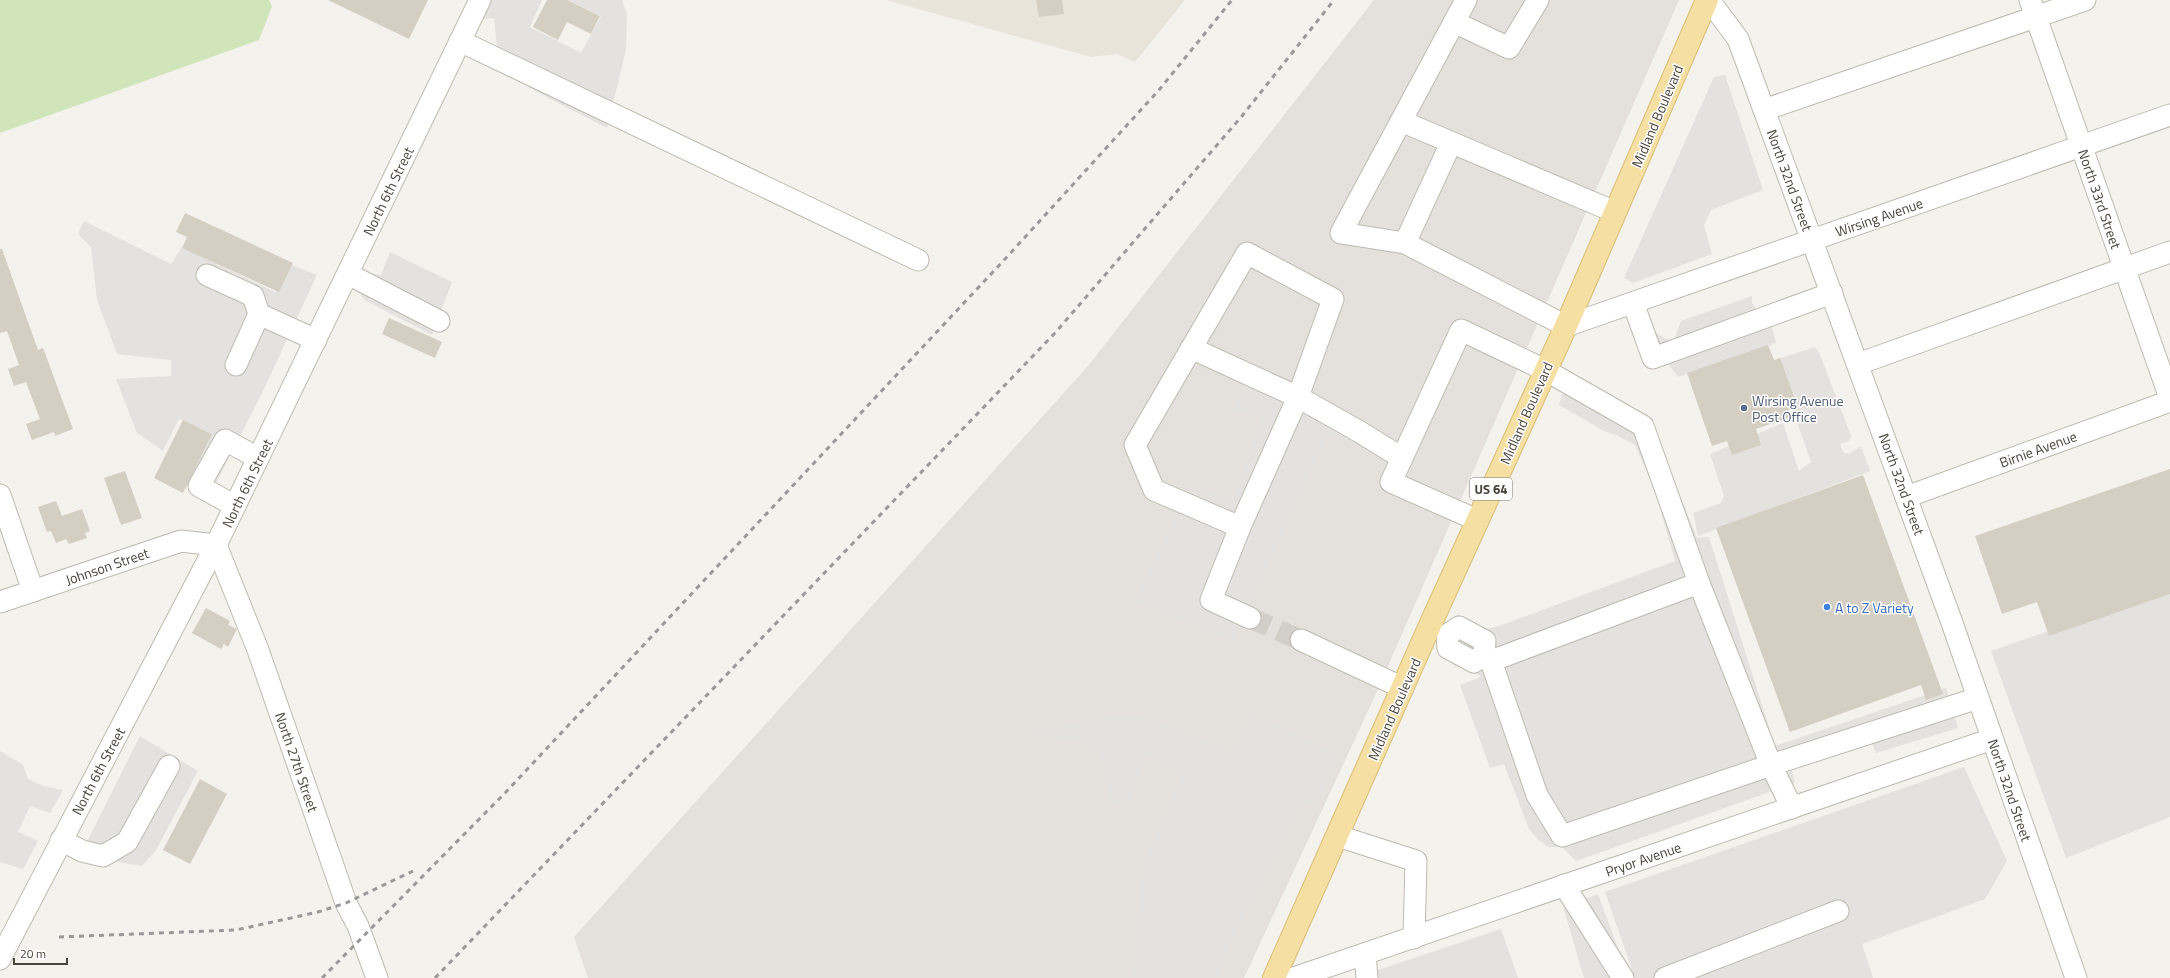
<svg xmlns="http://www.w3.org/2000/svg" width="2170" height="978" viewBox="0 0 2170 978" font-family="'Titillium Web',sans-serif">
<rect width="100%" height="100%" fill="#f4f2ec"/>
<!-- residential -->
<path fill="#e8e4da" d="M 886,0 L 1185,0 L 1135,62 L 1117,54 L 1091,57 Z"/>
<!-- industrial -->
<path fill="#e4e1dd" d="M 1374,0 L 1679,0 L 1374,698 L 1244,978 L 588,978 L 574,937 L 1088,366 Z"/>
<!-- green -->
<path fill="#d0e5b9" d="M 0,0 L 269,0 L 272,6 L 259,40 L 0,133 Z"/>
<!-- parking -->
<g fill="#e4e2df">
<path d="M 492,0 L 542,0 L 530,27 L 581,53 L 601,16 L 568,0 L 622,0 L 627,14 L 626,50 L 607,128 L 537,92 L 473,51 L 497,47 L 494,18 L 482,19 Z"/>
<path d="M 1725,75 L 1763,190 L 1711,210 L 1704,225 L 1712,254 L 1633,283 L 1624,278 L 1714,77 Z"/>
<path d="M 84,221 L 171,264 L 182,247 L 275,292 L 291,265 L 317,275 L 263,391 L 208,499 L 186,485 L 211,433 L 179,419 L 163,451 L 137,433 L 116,379 L 171,376 L 171,360 L 117,354 L 97,300 L 91,247 L 78,234 Z"/>
<path d="M 390,252 L 452,282 L 432,335 L 366,301 L 355,288 L 362,272 L 381,275 Z"/>
<path d="M 1752,296 L 1752,303 L 1756,309 L 1765,307 L 1775,324 L 1772,328 L 1776,343 L 1678,377 L 1667,362 L 1647,369 L 1631,319 L 1648,314 L 1656,333 L 1666,339 L 1674,340 L 1681,321 Z"/>
<path d="M 1815,347 L 1819,352 L 1851,436 L 1849,441 L 1840,444 L 1843,452 L 1849,454 L 1861,446 L 1870,471 L 1698,536 L 1693,513 L 1721,503 L 1724,496 L 1710,454 L 1783,423 L 1799,471 L 1811,462 L 1775,360 Z"/>
<path d="M 1568,372 L 1655,431 L 1697,538 L 1709,537 L 1775,746 L 1946,688 L 1958,728 L 1876,753 L 1872,742 L 1792,770 L 1795,783 L 1576,861 L 1562,847 L 1549,847 L 1538,840 L 1529,829 L 1504,764 L 1490,768 L 1460,685 L 1481,677 L 1472,671 L 1453,665 L 1472,624 L 1482,629 L 1496,627 L 1675,561 L 1655,491 L 1635,445 L 1618,436 L 1604,431 L 1559,405 Z"/>
<path d="M 1247,382 L 1362,425 L 1356,444 L 1328,435 L 1233,641 L 1134,601 L 1190,486 L 1233,499 L 1263,415 L 1232,412 Z"/>
<path d="M 2170,589 L 2170,817 L 2066,858 L 1991,651 Z"/>
<path d="M 1251,713 L 1339,755 L 1315,804 L 1304,802 L 1233,938 L 1217,978 L 1129,978 L 1135,967 L 1142,868 L 1182,774 L 1145,755 L 1131,800 L 1111,805 L 1101,756 L 1081,738 L 1071,742 L 1026,730 L 1064,726 L 1112,715 L 1149,718 L 1233,752 Z"/>
<path d="M 140,736 L 198,771 L 156,850 L 142,866 L 111,861 L 79,858 Z"/>
<path d="M 0,751 L 23,765 L 28,779 L 43,786 L 63,790 L 50,813 L 30,806 L 18,832 L 38,841 L 23,869 L 0,862 Z"/>
<path d="M 1964,767 L 2007,861 L 1985,899 L 1862,944 L 1873,978 L 1635,978 L 1605,892 Z"/>
<path d="M 1598,894 L 1629,978 L 1584,978 L 1563,906 Z"/>
<path d="M 1501,929 L 1518,978 L 1354,978 Z"/>
</g>
<!-- building -->
<g fill="#d5cec2">
<path d="M 328,0 L 428,0 L 409,39 Z"/>
<path d="M 547,0 L 567,0 L 600,16 L 591,34 L 567,22 L 558,40 L 533,27 Z"/>
<path d="M 1036,0 L 1062,0 L 1064,14 L 1039,17 Z"/>
<path d="M 185,213 L 293,263 L 279,292 L 182,248 L 187,237 L 176,232 Z"/>
<path d="M 0,249 L 2,249 L 38,350 L 43,348 L 73,429 L 55,436 L 54,432 L 32,440 L 26,424 L 40,419 L 26,382 L 14,386 L 8,369 L 19,365 L 7,331 L 0,333 Z"/>
<path d="M 389,318 L 442,342 L 435,358 L 382,334 Z"/>
<path d="M 1768,345 L 1774,360 L 1780,358 L 1794,397 L 1786,399 L 1791,417 L 1756,429 L 1761,445 L 1732,455 L 1727,441 L 1712,446 L 1687,373 Z"/>
<path d="M 183,420 L 212,434 L 183,493 L 154,478 Z"/>
<path d="M 2170,469 L 2170,594 L 2049,636 L 2037,602 L 2002,614 L 1975,536 Z"/>
<path d="M 125,471 L 142,518 L 121,525 L 104,478 Z"/>
<path d="M 1863,475 L 1943,694 L 1926,700 L 1921,685 L 1790,732 L 1716,528 Z"/>
<path d="M 56,501 L 62,516 L 82,509 L 90,531 L 85,533 L 87,538 L 69,544 L 66,539 L 56,543 L 51,531 L 47,532 L 38,507 Z"/>
<path d="M 206,608 L 230,621 L 228,625 L 237,629 L 228,647 L 224,644 L 221,649 L 192,633 Z"/>
<path d="M 200,779 L 227,794 L 190,864 L 163,850 Z"/>
</g>
<g fill="none" stroke-linecap="round" stroke-linejoin="round">
<!-- minor-tunnel -->
<path stroke="#d2cfc8" stroke-width="21" stroke-dasharray="21 10" stroke-linecap="butt" d="M 1250,618 L 1301,640"/>
<defs>
<g id="minor">
<path d="M 1466,0 L 1341,233 L 1405,243 L 1566,326 L 2170,115"/>
<path d="M 1709,0 L 1738,39 L 1951,620 L 2076,978"/>
<path d="M 2030,0 L 2170,398"/>
<path d="M 1454,22 L 1509,48 L 1538,0"/>
<path d="M 460,41 L 918,260"/>
<path d="M 1764,110 L 2085,0"/>
<path d="M 1401,121 L 1615,212"/>
<path d="M 1405,243 L 1451,143"/>
<path d="M 348,274 L 439,321"/>
<path d="M 207,275 L 253,296 L 259,314"/>
<path d="M 1633,303 L 1653,358 L 1832,293"/>
<path d="M 1191,348 L 1298,397 L 1333,299 L 1247,253 L 1135,445 L 1154,490 L 1240,527"/>
<path d="M 1858,364 L 2170,252"/>
<path d="M 236,365 L 259,314 L 316,340"/>
<path d="M 0,495 L 33,591"/>
<path d="M 1906,497 L 2170,401"/>
<path d="M 235,506 L 199,486 L 225,440 L 258,458"/>
<path d="M 1477,520 L 1391,482 L 1461,330 L 1545,370 L 1643,426 L 1699,583 L 1771,765 L 1792,808"/>
<path d="M 0,602 L 181,541 L 216,545 L 258,650 L 346,903 L 358,926 L 377,978"/>
<path d="M 1250,618 L 1211,600 L 1240,527 L 1298,397 L 1360,432 L 1402,458"/>
<path d="M 1459,627 L 1485,641 L 1484,654 L 1474,662 L 1448,648 L 1447,635 Z"/>
<path d="M 1301,640 L 1403,688"/>
<path d="M 1484,654 L 1491,661 L 1537,795 L 1562,836 L 1771,765 L 1978,698"/>
<path d="M 1491,661 L 1699,583"/>
<path d="M 1338,836 L 1416,861 L 1414,938"/>
<path d="M 61,840 L 82,851 L 103,856 L 127,842 L 169,766"/>
<path d="M 1564,885 L 1623,978"/>
<path d="M 1365,954 L 1367,978"/>
<path d="M 0,959 L 216,545 L 480,0"/>
<path d="M 1294,978 L 1992,739"/>
<path d="M 1665,978 L 1838,911"/>
</g>
<path id="major" d="M 1274,978 L 1431,623 L 1566,326 L 1707,0"/>
</defs>
<!-- minor casing -->
<use href="#minor" stroke="#bfbaaf" stroke-width="23"/>
<!-- major casing -->
<use href="#major" stroke="#dabd74" stroke-width="24"/>
<!-- minor -->
<use href="#minor" stroke="#fff" stroke-width="21"/>
<!-- major -->
<use href="#major" stroke="#f6dfa3" stroke-width="22"/>
<!-- rail -->
<g stroke="#999" stroke-width="3" stroke-dasharray="5 5" stroke-linecap="butt">
<path d="M 59,937 L 236,930 L 318,912 L 346,903 L 413,871"/>
<path d="M 322,978 L 505,793 L 1006,258 L 1159,90 L 1232,0"/>
<path d="M 435,978 L 1055,333 L 1242,116 L 1334,0"/>
</g>
</g>
<!-- markers -->
<circle fill="#5c6f8a" stroke="#fff" stroke-width="1.5" cx="1744" cy="408" r="4"/>
<circle fill="#3f7fe0" stroke="#fff" stroke-width="1.5" cx="1827" cy="607" r="4"/>
<g text-anchor="middle" dominant-baseline="central" stroke-width="3" stroke-linejoin="round" paint-order="stroke">
<!-- shield labels -->
<rect fill="#fff" stroke="#7f7b75" stroke-width="1" x="1470" y="478" width="42" height="22" rx="3"/>
<g font-size="13" font-weight="bold" fill="#48433a">
<text x="1491" y="489">US 64</text>
</g>
<!-- street labels -->
<g font-size="14" fill="#48433a" stroke="#fff">
<text transform="translate(1657 116) rotate(-67)">Midland Boulevard</text>
<text transform="translate(1790 180) rotate(70)">North 32nd Street</text>
<text transform="translate(388 191) rotate(-64)">North 6th Street</text>
<text transform="translate(2100 199) rotate(71)">North 33rd Street</text>
<text transform="translate(1879 217) rotate(-19)">Wirsing Avenue</text>
<text transform="translate(1526 413) rotate(-66)">Midland Boulevard</text>
<text transform="translate(2038 449) rotate(-20)">Birnie Avenue</text>
<text transform="translate(247 483) rotate(-64)">North 6th Street</text>
<text transform="translate(1902 484) rotate(70)">North 32nd Street</text>
<text transform="translate(107 566) rotate(-19)">Johnson Street</text>
<text transform="translate(1394 709) rotate(-66)">Midland Boulevard</text>
<text transform="translate(297 762) rotate(71)">North 27th Street</text>
<text transform="translate(98 771) rotate(-62)">North 6th Street</text>
<text transform="translate(2010 790) rotate(71)">North 32nd Street</text>
<text transform="translate(1643 859) rotate(-19)">Pryor Avenue</text>
</g>
<!-- service labels -->
<g font-size="14" fill="#4e5e75" stroke="#fff" text-anchor="start">
<text x="1752" y="400">Wirsing Avenue<tspan x="1752" dy="16">Post Office</tspan></text>
</g>
<!-- shop labels -->
<g font-size="14" fill="#366cbe" stroke="#fff" text-anchor="start">
<text x="1835" y="607">A to Z Variety</text>
</g>
</g>
<!-- scale -->
<path d="M14 958v6h53v-6" fill="none" stroke="#48433a" stroke-width="2"/>
<text x="20" y="958" font-size="12" fill="#48433a" stroke="#ffffff" stroke-width="3" paint-order="stroke">20 m</text>
</svg>
